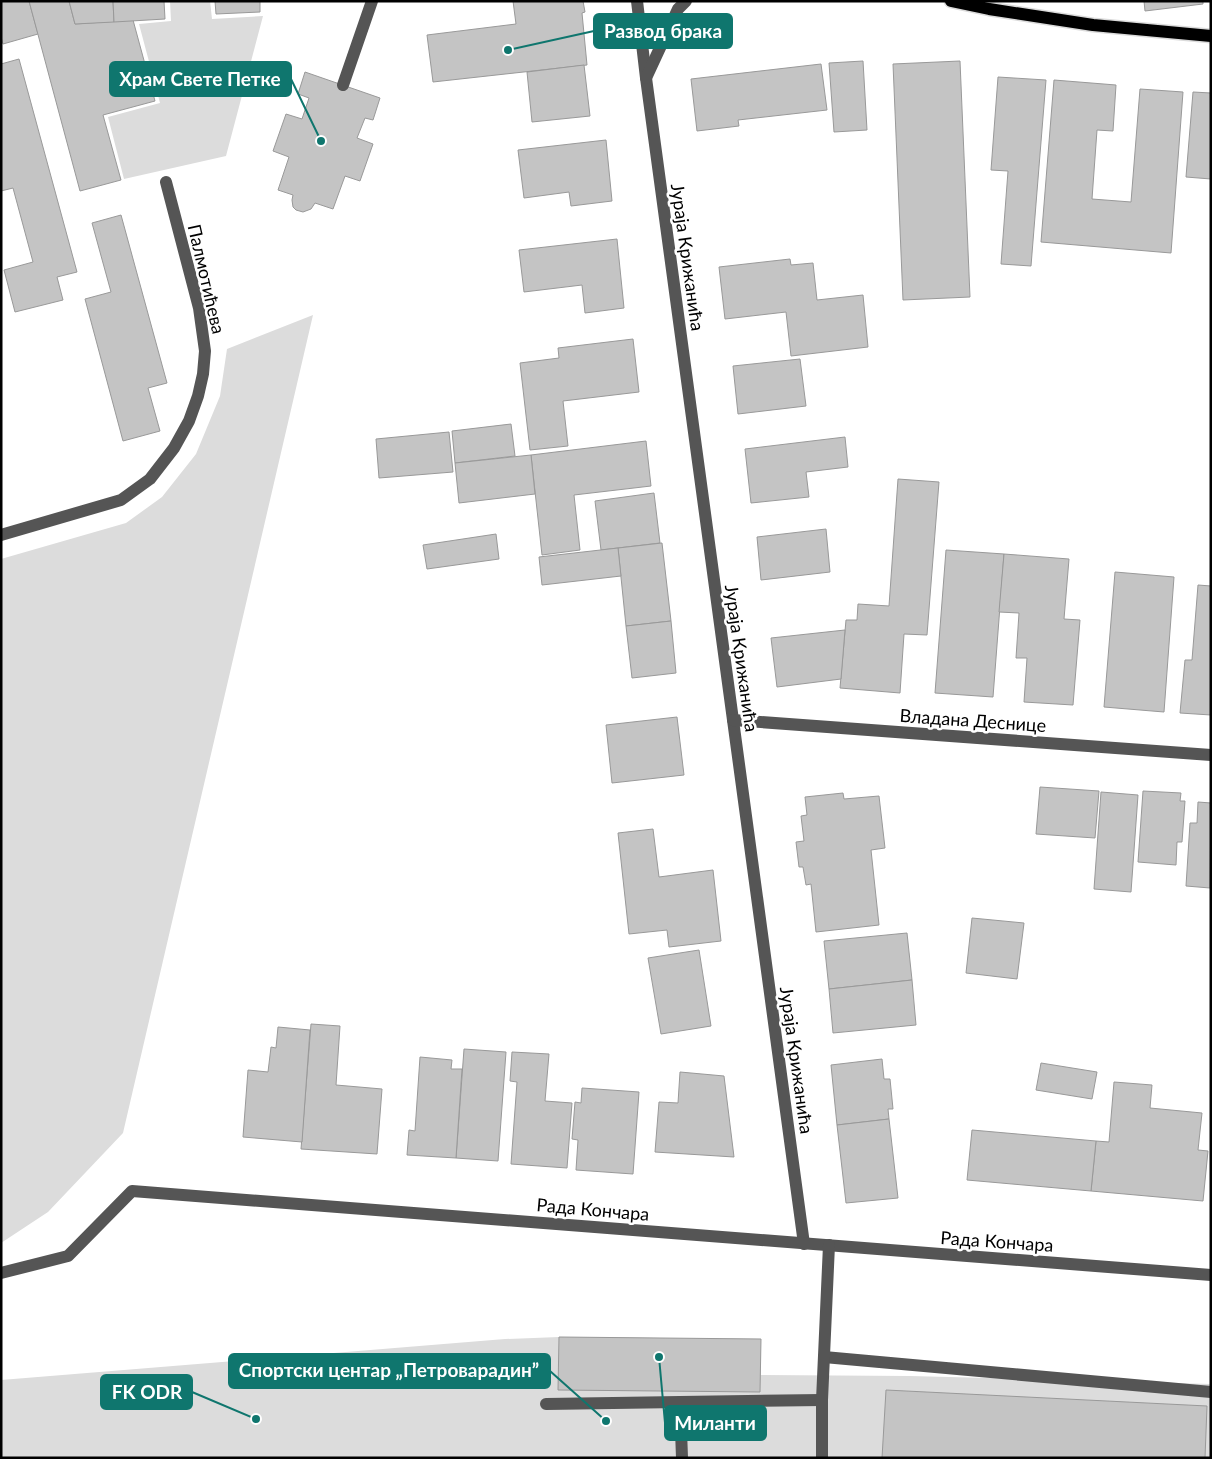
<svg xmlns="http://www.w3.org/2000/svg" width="1212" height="1459" viewBox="0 0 1212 1459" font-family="Lato,sans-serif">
<rect width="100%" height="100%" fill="#fff"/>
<!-- green -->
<g fill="#dcdcdc">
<path d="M 170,1 L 210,1 L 212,19 L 263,16 L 226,156 L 124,179 L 108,117 L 160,103 L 139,24 L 171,21 Z"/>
<path d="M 313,315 L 123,1133 L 48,1212 L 1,1243 L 1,559 L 126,523 L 162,497 L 196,454 L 220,396 L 227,349 Z"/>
<path d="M 559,1337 L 761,1339 L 761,1375 L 910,1376 L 1211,1384 L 1211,1458 L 1,1458 L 1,1380 L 505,1339 Z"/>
</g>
<!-- building -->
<g fill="#c4c4c4" stroke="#999">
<path d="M 1,1 L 29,1 L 38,34 L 3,44 L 1,37 Z"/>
<path d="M 29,1 L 69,1 L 75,24 L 133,20 L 155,101 L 103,115 L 121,180 L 80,191 Z"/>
<path d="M 69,1 L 113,1 L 114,22 L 75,24 Z"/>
<path d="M 113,1 L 164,1 L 165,19 L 114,22 Z"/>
<path d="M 215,1 L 260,1 L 260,12 L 216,14 Z"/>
<path d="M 513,1 L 583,1 L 585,12 L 582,13 L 587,65 L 433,82 L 427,35 L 516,24 Z"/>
<path d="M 1144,1 L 1203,1 L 1203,4 L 1145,11 Z"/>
<path d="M 19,59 L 77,272 L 57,277 L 63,300 L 15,312 L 4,270 L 33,262 L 13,188 L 1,191 L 1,64 Z"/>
<path d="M 863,61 L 867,130 L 834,132 L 829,63 Z"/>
<path d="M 960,61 L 970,297 L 903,300 L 893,64 Z"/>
<path d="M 821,64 L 827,110 L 738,120 L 739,126 L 697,131 L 691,79 Z"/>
<path d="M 584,65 L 590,116 L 532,122 L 527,72 Z"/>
<path d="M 305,72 L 380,98 L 373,120 L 365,118 L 357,138 L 373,144 L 360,181 L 345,176 L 333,209 L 315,203 L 311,209 L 303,212 L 296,210 L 293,207 L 292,200 L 293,195 L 278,190 L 289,157 L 273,151 L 286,114 L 302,119 L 309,98 L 298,94 Z"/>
<path d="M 998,77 L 1046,80 L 1031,266 L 1001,264 L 1008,171 L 991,170 Z"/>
<path d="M 1054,80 L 1116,85 L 1113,131 L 1097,130 L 1092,199 L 1131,202 L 1140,89 L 1183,92 L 1171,253 L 1041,242 Z"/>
<path d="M 1193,92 L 1211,93 L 1211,179 L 1186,177 Z"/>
<path d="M 606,140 L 612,201 L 571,206 L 569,192 L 524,198 L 518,150 Z"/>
<path d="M 121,215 L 167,383 L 148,388 L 160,431 L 123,441 L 85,299 L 111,292 L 92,223 Z"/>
<path d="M 617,239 L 624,308 L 585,313 L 582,285 L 524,292 L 519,250 Z"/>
<path d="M 790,259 L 791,265 L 813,263 L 817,300 L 863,295 L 868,347 L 791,356 L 786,312 L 725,319 L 719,267 Z"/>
<path d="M 633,339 L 639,392 L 563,401 L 568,446 L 530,450 L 520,363 L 559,358 L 558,348 Z"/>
<path d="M 800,359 L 806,406 L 738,414 L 733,366 Z"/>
<path d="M 511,424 L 515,456 L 455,463 L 452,431 Z"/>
<path d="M 449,432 L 453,472 L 379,478 L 376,439 Z"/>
<path d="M 845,437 L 848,467 L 806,472 L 809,497 L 751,503 L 745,449 Z"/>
<path d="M 646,441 L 651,486 L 574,495 L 580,550 L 542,555 L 531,455 Z"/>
<path d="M 531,455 L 535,494 L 459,503 L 455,463 Z"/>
<path d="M 898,479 L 939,482 L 927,635 L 904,634 L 900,693 L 840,688 L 846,620 L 857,620 L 858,604 L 889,606 Z"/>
<path d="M 654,493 L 660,543 L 601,550 L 595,501 Z"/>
<path d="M 826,529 L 830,572 L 761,580 L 757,537 Z"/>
<path d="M 496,534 L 499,559 L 427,569 L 423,545 Z"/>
<path d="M 662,543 L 671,621 L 626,626 L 618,548 Z"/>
<path d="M 618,548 L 621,576 L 542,585 L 539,557 Z"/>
<path d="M 946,550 L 1004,554 L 993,697 L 935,693 Z"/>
<path d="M 1004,554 L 1069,559 L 1064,619 L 1080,620 L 1073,705 L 1024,702 L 1027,658 L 1016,658 L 1019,613 L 999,612 Z"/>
<path d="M 1115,572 L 1174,577 L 1164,712 L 1104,707 Z"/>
<path d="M 1198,585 L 1211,586 L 1211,715 L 1180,713 L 1185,660 L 1192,660 Z"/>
<path d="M 671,621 L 676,673 L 632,678 L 626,626 Z"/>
<path d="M 845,630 L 841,679 L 777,687 L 771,638 Z"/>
<path d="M 677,717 L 684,775 L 612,783 L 606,725 Z"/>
<path d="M 1040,787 L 1099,791 L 1095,838 L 1036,834 Z"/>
<path d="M 1143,791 L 1181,793 L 1180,801 L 1185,801 L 1182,842 L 1177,842 L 1176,865 L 1138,862 Z"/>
<path d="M 1101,792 L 1138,795 L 1131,892 L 1094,889 Z"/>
<path d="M 843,793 L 844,799 L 879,796 L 885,848 L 871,850 L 879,925 L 816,932 L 811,884 L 806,885 L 803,867 L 799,867 L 796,842 L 804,841 L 801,816 L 807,815 L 805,797 Z"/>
<path d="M 1198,802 L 1211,803 L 1210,888 L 1186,886 L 1190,823 L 1197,823 Z"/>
<path d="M 653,829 L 659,877 L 713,870 L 721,941 L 669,947 L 667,930 L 629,934 L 618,833 Z"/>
<path d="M 972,918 L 1024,923 L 1017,979 L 966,973 Z"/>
<path d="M 907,933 L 912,980 L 829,989 L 824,941 Z"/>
<path d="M 699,950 L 711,1026 L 661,1034 L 648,958 Z"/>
<path d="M 912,980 L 916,1025 L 833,1033 L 829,989 Z"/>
<path d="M 311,1024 L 340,1026 L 336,1085 L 382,1089 L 377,1154 L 301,1149 Z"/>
<path d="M 278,1027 L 310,1030 L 302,1142 L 243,1137 L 248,1070 L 268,1072 L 271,1047 L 276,1048 Z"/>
<path d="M 464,1049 L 506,1052 L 498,1161 L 456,1158 Z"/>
<path d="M 512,1052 L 549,1054 L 545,1101 L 572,1103 L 567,1168 L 511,1164 L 517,1082 L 510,1081 Z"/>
<path d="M 420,1057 L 452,1060 L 451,1069 L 462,1069 L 456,1158 L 407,1155 L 409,1130 L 415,1131 Z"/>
<path d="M 882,1059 L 884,1079 L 890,1079 L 893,1109 L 888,1109 L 889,1119 L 837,1125 L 831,1065 Z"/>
<path d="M 1041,1063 L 1097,1072 L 1092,1099 L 1036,1090 Z"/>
<path d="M 680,1072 L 724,1076 L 734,1157 L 655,1152 L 659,1102 L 678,1103 Z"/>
<path d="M 1114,1082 L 1152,1085 L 1150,1108 L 1202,1113 L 1198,1150 L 1208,1151 L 1203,1201 L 1091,1191 L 1096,1141 L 1109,1142 Z"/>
<path d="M 582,1088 L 639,1092 L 633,1174 L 576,1170 L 578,1140 L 572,1139 L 575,1102 L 581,1103 Z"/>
<path d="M 889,1119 L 898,1198 L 846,1203 L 837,1125 Z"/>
<path d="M 972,1130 L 1096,1141 L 1091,1191 L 967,1180 Z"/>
<path d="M 559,1337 L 761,1339 L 760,1392 L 558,1390 Z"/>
<path d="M 886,1390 L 1207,1406 L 1205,1458 L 882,1458 Z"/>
</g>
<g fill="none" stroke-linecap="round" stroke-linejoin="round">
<defs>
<path id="major" d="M 951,1 L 989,9 L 1093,25 L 1211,36"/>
</defs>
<!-- major casing -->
<use href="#major" stroke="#dbdbdb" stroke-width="15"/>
<!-- minor -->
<g stroke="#555" stroke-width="12">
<path d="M 637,1 L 646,78 L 804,1244"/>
<path d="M 646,78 L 678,9 L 686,1"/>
<path d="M 343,85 L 372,1"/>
<path d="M 1,535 L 121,500 L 150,479 L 174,448 L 189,421 L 198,396 L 203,374 L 205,351 L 199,308 L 166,182"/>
<path d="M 733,720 L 1211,755"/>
<path d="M 1,1273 L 68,1256 L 132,1191 L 1211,1275"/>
<path d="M 824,1357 L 1211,1392"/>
<path d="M 680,1402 L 682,1458"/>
<path d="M 546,1404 L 822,1400"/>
<path d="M 822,1458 L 822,1400 L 829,1245"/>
</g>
<!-- major -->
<use href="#major" stroke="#000" stroke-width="12"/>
</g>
<g text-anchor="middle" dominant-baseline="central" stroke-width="5" stroke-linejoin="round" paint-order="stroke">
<!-- street labels -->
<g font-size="18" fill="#000" stroke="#fff">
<text transform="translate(688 257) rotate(82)">Јураја Крижанића</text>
<text transform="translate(207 279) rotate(77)">Палмотићева</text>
<text transform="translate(742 658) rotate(82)">Јураја Крижанића</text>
<text transform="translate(973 720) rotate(4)">Владана Деснице</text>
<text transform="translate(797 1060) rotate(82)">Јураја Крижанића</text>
<text transform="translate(593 1209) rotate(5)">Рада Кончара</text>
<text transform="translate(997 1241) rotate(4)">Рада Кончара</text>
</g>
</g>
<!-- callouts -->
<path fill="none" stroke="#0f766e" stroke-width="2" d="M508 50L594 31M321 141L291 79M606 1421L550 1371M256 1419L192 1392M659 1357L665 1423"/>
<g fill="#0f766e" stroke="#fff" stroke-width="2">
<circle cx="508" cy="50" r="5"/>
<circle cx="321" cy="141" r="5"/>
<circle cx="606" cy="1421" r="5"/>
<circle cx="256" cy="1419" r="5"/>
<circle cx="659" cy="1357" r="5"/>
</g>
<g fill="#0f766e" stroke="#0f766e" stroke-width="2">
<rect x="594" y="14" width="138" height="34" rx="5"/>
<rect x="110" y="62" width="181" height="34" rx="5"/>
<rect x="229" y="1354" width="321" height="34" rx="5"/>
<rect x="101" y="1375" width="91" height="34" rx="5"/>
<rect x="665" y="1406" width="101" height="34" rx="5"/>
</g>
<g font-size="19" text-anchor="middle" font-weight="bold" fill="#fff">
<text x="663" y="38">Развод брака</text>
<text x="200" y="86">Храм Свете Петке</text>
<text x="389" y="1377">Спортски центар „Петроварадин”</text>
<text x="147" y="1399">FK ODR</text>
<text x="715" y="1430">Миланти</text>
</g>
<!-- border -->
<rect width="1212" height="1459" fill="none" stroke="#000000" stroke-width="5"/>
</svg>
